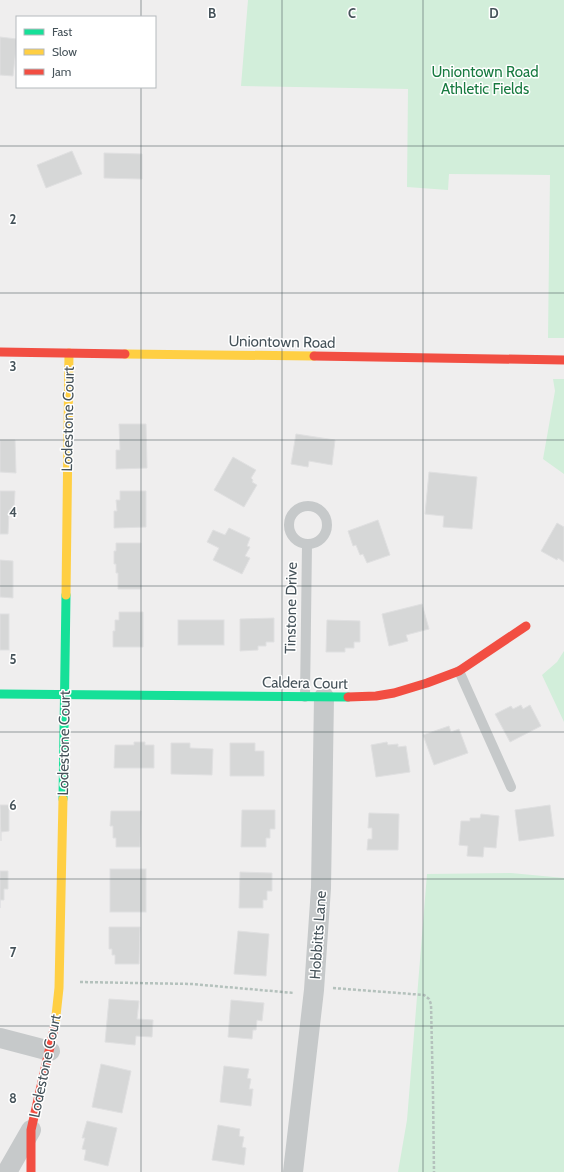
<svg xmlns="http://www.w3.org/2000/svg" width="564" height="1172" viewBox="0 0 564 1172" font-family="Cabin,sans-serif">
<rect width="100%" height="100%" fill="#efeeee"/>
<!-- green -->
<g fill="#d2eeda">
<path d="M 248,0 L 564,0 L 564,338 L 548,338 L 550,175 L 449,174 L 448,190 L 407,187 L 408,89 L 241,86 Z"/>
<path d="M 553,379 L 564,379 L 564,474 L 543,459 L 555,391 Z"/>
<path d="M 564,651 L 564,722 L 542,675 L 557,662 Z"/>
<path d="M 511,873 L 564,878 L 564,1172 L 398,1172 L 407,1120 L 427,874 Z"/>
</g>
<!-- building -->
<g fill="#d6d7d7" stroke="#e0e0e1">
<path d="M 0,37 L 17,39 L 13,76 L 0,75 Z"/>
<path d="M 72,151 L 82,174 L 46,188 L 37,165 Z"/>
<path d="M 104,153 L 142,154 L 142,179 L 104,178 Z"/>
<path d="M 119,424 L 146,424 L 147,468 L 116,469 L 116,450 L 120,450 Z"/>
<path d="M 296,434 L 335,440 L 332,465 L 309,461 L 308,467 L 291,464 Z"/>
<path d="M 0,440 L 15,440 L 16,473 L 0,472 Z"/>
<path d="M 233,457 L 256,470 L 251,478 L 253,480 L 252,482 L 257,485 L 244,507 L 214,490 Z"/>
<path d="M 429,472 L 477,477 L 472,529 L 443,527 L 444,516 L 425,514 Z"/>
<path d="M 0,491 L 15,491 L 14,510 L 9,510 L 8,534 L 0,534 Z"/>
<path d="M 120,491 L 146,491 L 146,527 L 114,528 L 114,511 L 117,511 L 116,500 L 120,500 Z"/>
<path d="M 378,520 L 390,555 L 367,563 L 363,554 L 360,555 L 356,545 L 353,546 L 348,531 Z"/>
<path d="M 557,523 L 564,527 L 564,562 L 558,558 L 557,560 L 541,551 Z"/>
<path d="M 229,528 L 250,538 L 247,546 L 250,547 L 245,556 L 250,558 L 242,574 L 213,560 L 219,548 L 207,542 L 213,530 L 225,535 Z"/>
<path d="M 116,543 L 141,543 L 141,589 L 118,589 L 118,573 L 116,573 L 116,564 L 114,564 L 114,551 L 116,551 Z"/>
<path d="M 0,560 L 13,561 L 13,598 L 0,597 Z"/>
<path d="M 422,604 L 429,629 L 406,635 L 408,641 L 389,646 L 382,614 Z"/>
<path d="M 119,612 L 143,612 L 143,647 L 113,647 L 113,631 L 115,631 L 115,620 L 119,620 Z"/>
<rect x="0" y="614" width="9" height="36"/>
<path d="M 274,618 L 274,642 L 266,642 L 266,646 L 258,646 L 258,650 L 240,651 L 240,619 Z"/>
<rect x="178" y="620" width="46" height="25"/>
<path d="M 327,620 L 360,621 L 360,642 L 354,642 L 354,648 L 345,648 L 345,652 L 326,652 Z"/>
<path d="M 521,705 L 523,709 L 530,705 L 541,726 L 510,742 L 495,714 L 511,706 L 513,709 Z"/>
<path d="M 449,726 L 451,732 L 459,729 L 468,753 L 434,765 L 423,735 Z"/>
<path d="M 134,742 L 145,742 L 145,745 L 154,745 L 154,768 L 114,768 L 115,745 L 134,745 Z"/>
<path d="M 387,742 L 388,745 L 398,744 L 398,747 L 406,746 L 410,772 L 376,777 L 371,745 Z"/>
<path d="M 171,743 L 190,743 L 190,748 L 213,749 L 212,775 L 171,774 Z"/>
<path d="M 230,743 L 255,743 L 255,751 L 264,751 L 264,776 L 230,776 Z"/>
<path d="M 0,805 L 9,805 L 9,831 L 1,832 L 1,841 Z"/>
<path d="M 550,805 L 554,836 L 519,841 L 515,810 Z"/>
<path d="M 242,810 L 275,810 L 275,829 L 270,829 L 270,838 L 266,838 L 266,847 L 241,847 Z"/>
<path d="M 111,811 L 141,811 L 140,847 L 116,847 L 116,838 L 113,838 L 113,826 L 110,826 Z"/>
<path d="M 369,813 L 399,814 L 398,850 L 367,850 L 368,839 L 372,839 L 372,828 L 368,828 Z"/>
<path d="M 481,814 L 499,816 L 496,848 L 484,847 L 483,857 L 467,856 L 468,846 L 459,845 L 461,821 L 470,821 L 470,818 L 480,818 Z"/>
<rect x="110" y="869" width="36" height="43"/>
<path d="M 0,871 L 8,871 L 8,889 L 4,889 L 4,900 L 0,900 L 0,908 Z"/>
<path d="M 240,872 L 272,873 L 272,891 L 267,891 L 267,900 L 263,900 L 263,908 L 239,908 Z"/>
<path d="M 109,927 L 140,927 L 139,964 L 115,964 L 115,955 L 112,955 L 112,949 L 109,949 Z"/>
<path d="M 238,931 L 269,934 L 266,976 L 234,974 Z"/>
<path d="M 109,999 L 139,1001 L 137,1019 L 153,1020 L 152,1037 L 136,1036 L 135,1045 L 105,1042 Z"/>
<path d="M 231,1000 L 264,1003 L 262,1021 L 257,1020 L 256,1030 L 253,1030 L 252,1039 L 228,1037 Z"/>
<path d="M 101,1064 L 131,1071 L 122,1113 L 92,1107 Z"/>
<path d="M 224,1066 L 249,1069 L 247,1078 L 251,1079 L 249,1089 L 253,1089 L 251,1106 L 220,1102 Z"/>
<path d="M 87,1121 L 117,1128 L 108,1166 L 84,1160 L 86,1150 L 82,1149 L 85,1138 L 82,1138 Z"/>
<path d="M 218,1125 L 240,1129 L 239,1136 L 244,1137 L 242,1147 L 246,1148 L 244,1165 L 212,1160 Z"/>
</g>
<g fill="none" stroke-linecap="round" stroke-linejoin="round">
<!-- path -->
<g stroke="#b4c1bc" stroke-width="2.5" stroke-dasharray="3 2" stroke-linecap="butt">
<path d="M 80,982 L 192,984 L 294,993"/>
<path d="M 333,988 L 424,995 L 429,999 L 431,1004 L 433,1094 L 434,1172"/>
</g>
<!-- lane -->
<g stroke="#c6c9ca" stroke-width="10">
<circle cx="308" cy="525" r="19"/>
<path d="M 459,671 L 511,787"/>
<path d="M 305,697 L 307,544"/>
</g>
<!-- street -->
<g stroke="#c6c9ca" stroke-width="20">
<path d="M 0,1038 L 50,1051"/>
<path d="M 7,1172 L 31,1130"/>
<path d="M 293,1172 L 314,990 L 321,888 L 324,697"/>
</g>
<!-- fast -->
<g stroke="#16e098" stroke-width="9">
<path d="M 0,694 L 348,697"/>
<path d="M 63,799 L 66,595"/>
</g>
<!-- slow -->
<g stroke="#ffcf43" stroke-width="9">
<path d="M 125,354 L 314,356"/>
<path d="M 66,595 L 69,353"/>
<path d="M 55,1025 L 59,988 L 63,799"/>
</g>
<!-- jam -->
<g stroke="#f24e42" stroke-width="9">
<path d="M 0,352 L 125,354"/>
<path d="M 314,356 L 564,360"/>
<path d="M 348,697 L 376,696 L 394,693 L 427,683 L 459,671 L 526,626"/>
<path d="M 31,1172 L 31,1130 L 55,1025"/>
</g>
</g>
<!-- grid -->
<path fill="none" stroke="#46535a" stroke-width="1" stroke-opacity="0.55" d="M 141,0 L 141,17M 282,0 L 282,1172M 423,0 L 423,1172M 141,87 L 141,1172M 0,146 L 564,146M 0,293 L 564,293M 0,440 L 564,440M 0,586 L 564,586M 0,732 L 564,732M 0,879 L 564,879M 0,1026 L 564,1026"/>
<g text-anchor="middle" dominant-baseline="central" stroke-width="3" stroke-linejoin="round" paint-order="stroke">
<!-- park labels -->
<g font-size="15" fill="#187a40" stroke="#fff">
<text x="485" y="72">Uniontown Road<tspan x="485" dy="17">Athletic Fields</tspan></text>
</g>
<!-- street labels -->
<g font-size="15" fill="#46535a" stroke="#fff">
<text transform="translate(282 342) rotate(1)">Uniontown Road</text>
<text transform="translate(68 419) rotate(-89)">Lodestone Court</text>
<text transform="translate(291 608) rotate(-89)">Tinstone Drive</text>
<text transform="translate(305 683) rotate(1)">Caldera Court</text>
<text transform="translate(64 743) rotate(-89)">Lodestone Court</text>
<text transform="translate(318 935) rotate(-86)">Hobbitts Lane</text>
<text transform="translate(45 1066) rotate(-78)">Lodestone Court</text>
</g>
</g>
<g font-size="13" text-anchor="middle" font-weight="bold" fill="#46535a" stroke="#fff" stroke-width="3" stroke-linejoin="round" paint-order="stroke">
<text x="212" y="18">B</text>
<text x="352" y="18">C</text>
<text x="494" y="18">D</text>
<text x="13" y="224">2</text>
<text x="13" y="371">3</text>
<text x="13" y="517">4</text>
<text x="13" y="664">5</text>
<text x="13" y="810">6</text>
<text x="13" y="957">7</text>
<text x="13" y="1103">8</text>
</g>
<!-- legend -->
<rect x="16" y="16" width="140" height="72" fill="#ffffff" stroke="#b5babd"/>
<rect x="24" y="29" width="20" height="6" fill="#16e098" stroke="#b5babd"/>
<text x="52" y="36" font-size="12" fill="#46535a">Fast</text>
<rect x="24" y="49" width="20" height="6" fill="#ffcf43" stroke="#b5babd"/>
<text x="52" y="56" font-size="12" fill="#46535a">Slow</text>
<rect x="24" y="69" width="20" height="6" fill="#f24e42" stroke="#b5babd"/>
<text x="52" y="76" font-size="12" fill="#46535a">Jam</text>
</svg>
